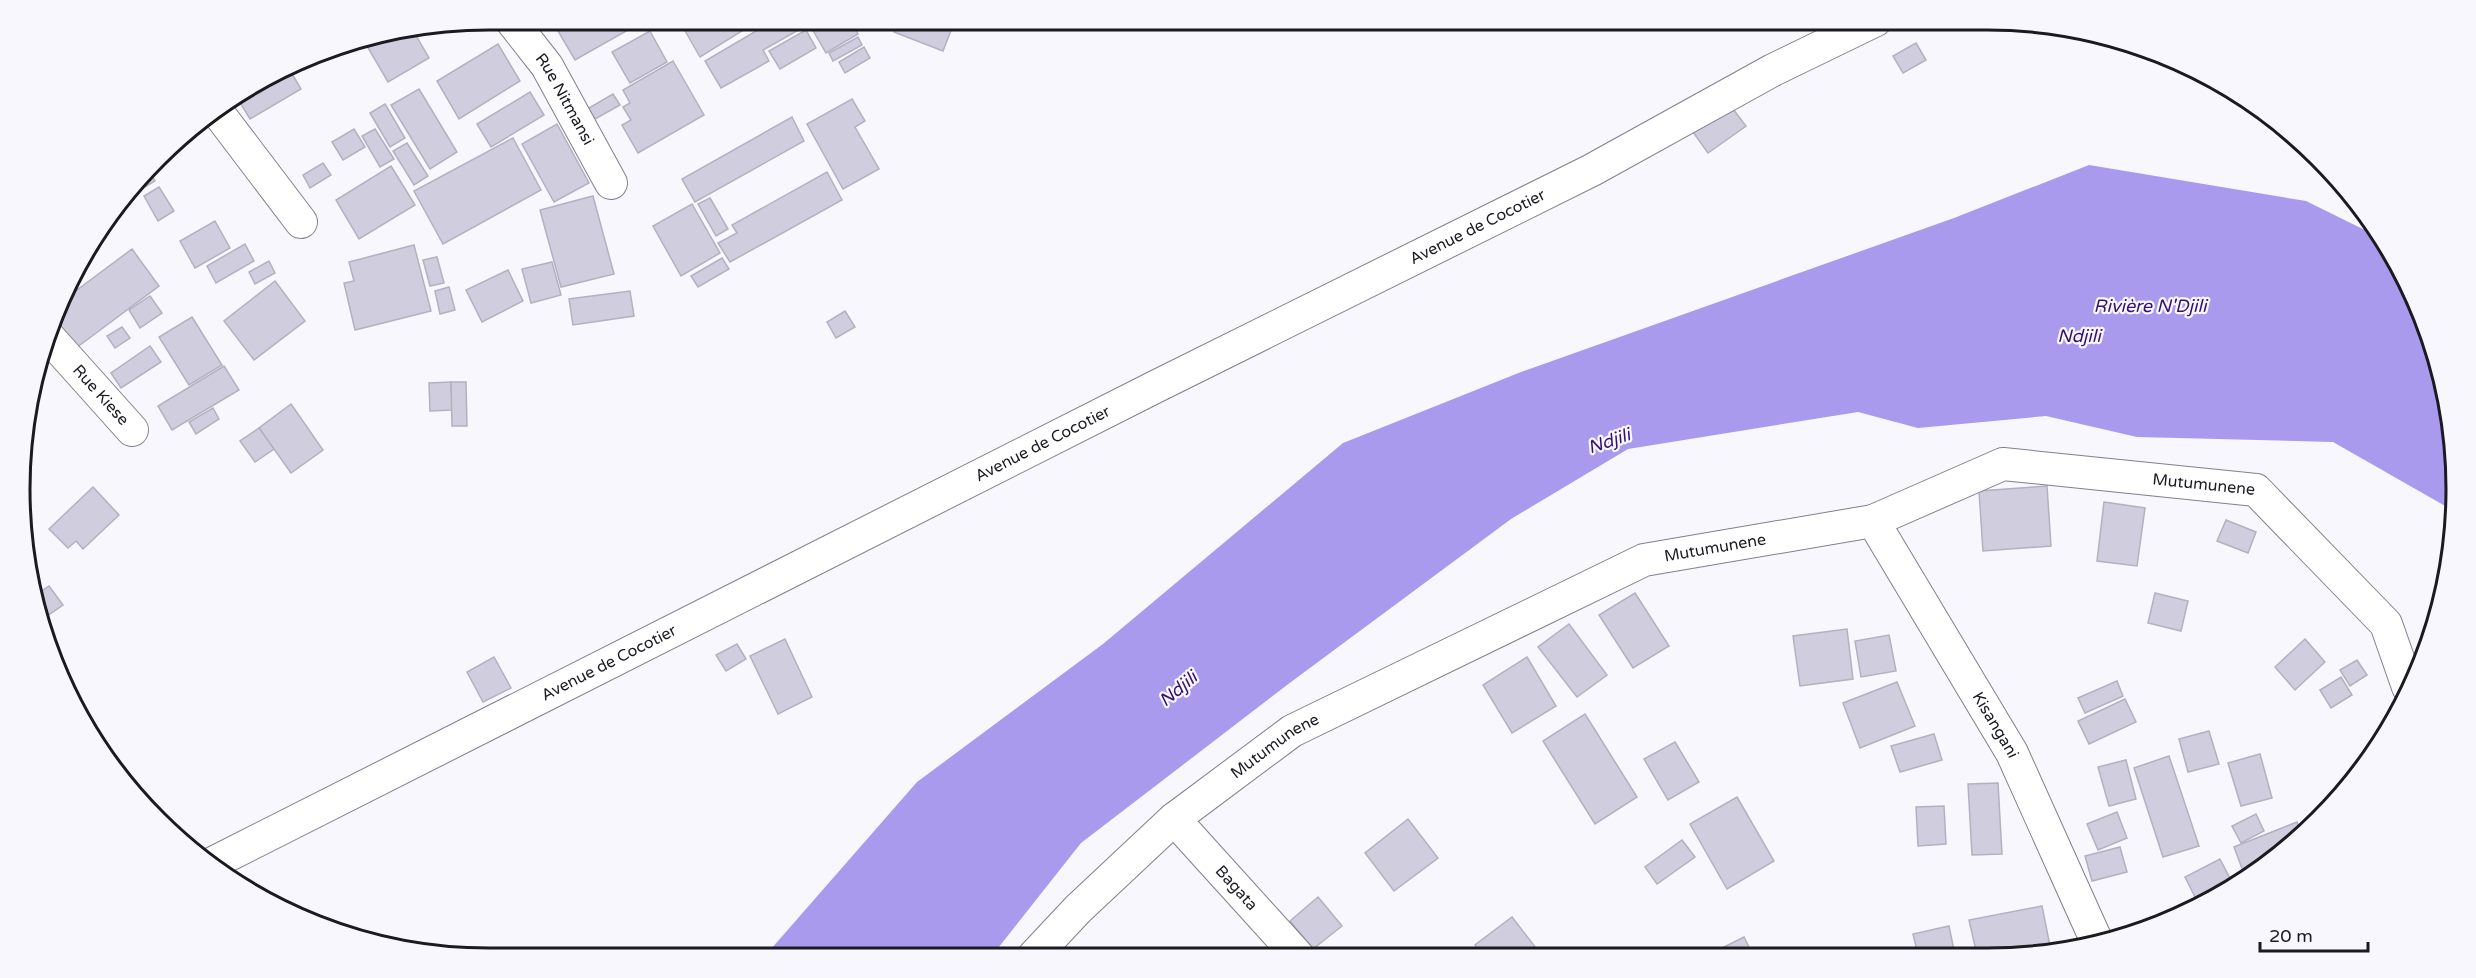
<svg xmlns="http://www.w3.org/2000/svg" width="2476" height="978" viewBox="0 0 2476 978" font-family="'Varela Round',sans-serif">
<rect width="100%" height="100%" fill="#f8f7fe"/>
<!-- water -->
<path fill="#aa9aee" d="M 2089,165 L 2306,201 L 2381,238 L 2408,281 L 2440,367 L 2455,458 L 2454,511 L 2333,442 L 2137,437 L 2046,416 L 1918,428 L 1858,412 L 1628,449 L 1511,519 L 1291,682 L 1081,843 L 991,957 L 767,958 L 771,949 L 917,782 L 1103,644 L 1343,443 L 1521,372 L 1954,218 Z"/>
<!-- building -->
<g fill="#d0cede" stroke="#b3b1c0" stroke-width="1.5">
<path d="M 578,20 L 631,20 L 635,26 L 575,60 L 558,31 Z"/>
<path d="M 685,20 L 747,20 L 750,26 L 700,57 L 680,22 Z"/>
<path d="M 752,20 L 773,20 L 774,21 L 800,20 L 804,27 L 763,50 L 769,61 L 721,88 L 705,61 L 758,30 Z"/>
<path d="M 807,20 L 850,20 L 858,34 L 826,53 Z"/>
<path d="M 899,20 L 955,20 L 943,51 L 894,32 Z"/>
<path d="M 806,30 L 816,48 L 780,69 L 769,51 Z"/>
<path d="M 650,31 L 667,62 L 630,83 L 612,52 Z"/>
<path d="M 414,32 L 429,58 L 388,82 L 367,46 L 382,37 Z"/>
<path d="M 858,37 L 862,45 L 833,61 L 829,53 Z"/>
<path d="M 1916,43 L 1926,60 L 1903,73 L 1893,56 Z"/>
<path d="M 498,44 L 520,81 L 459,119 L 437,81 Z"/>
<path d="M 864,47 L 870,58 L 845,73 L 839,62 Z"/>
<path d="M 312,56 L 316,63 L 304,70 L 299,62 Z"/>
<path d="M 673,61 L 704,115 L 638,153 L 622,125 L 631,120 L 623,107 L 630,103 L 623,90 Z"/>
<path d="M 288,67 L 301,89 L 250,119 L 236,96 L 255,82 Z"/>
<path d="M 419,89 L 457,152 L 430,169 L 391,105 Z"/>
<path d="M 530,92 L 544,115 L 491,147 L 477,124 Z"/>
<path d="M 613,94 L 620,105 L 588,123 L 582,112 Z"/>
<path d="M 852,99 L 865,121 L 855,127 L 879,169 L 843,189 L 807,124 Z"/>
<path d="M 1727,101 L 1746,126 L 1708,153 L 1690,128 Z"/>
<path d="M 385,104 L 405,138 L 390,147 L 370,113 Z"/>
<path d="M 792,117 L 804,141 L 695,202 L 682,179 Z"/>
<path d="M 557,124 L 589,183 L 554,202 L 522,144 Z"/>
<path d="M 354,129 L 365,147 L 343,160 L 332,142 Z"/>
<path d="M 375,129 L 394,159 L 380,167 L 362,136 Z"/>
<path d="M 513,138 L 541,190 L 443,244 L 414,191 Z"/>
<path d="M 407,143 L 428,176 L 414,185 L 393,151 Z"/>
<path d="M 323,163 L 331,175 L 310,188 L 303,175 Z"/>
<path d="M 391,166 L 415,205 L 359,239 L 336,200 Z"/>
<path d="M 150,172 L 155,181 L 131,195 Z"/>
<path d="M 827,172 L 842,200 L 730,262 L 718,243 L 737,233 L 732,225 Z"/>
<path d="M 159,187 L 174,211 L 158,221 L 144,196 Z"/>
<path d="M 593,196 L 614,274 L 561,287 L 540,210 Z"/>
<path d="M 710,198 L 728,229 L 716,236 L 698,204 Z"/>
<path d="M 692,204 L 720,253 L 681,276 L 653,226 Z"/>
<path d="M 215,221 L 230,248 L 195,268 L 180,241 Z"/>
<path d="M 245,244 L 254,261 L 216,283 L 207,266 Z"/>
<path d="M 414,245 L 431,311 L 355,330 L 344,283 L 354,281 L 349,262 Z"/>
<path d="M 132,249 L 159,286 L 76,348 L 53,318 L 61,302 Z"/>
<path d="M 437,257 L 444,283 L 430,286 L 423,260 Z"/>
<path d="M 722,258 L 729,269 L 698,287 L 691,276 Z"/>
<path d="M 269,261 L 275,273 L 255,284 L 249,272 Z"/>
<path d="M 552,262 L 561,295 L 531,303 L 522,269 Z"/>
<path d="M 508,270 L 523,301 L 482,322 L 466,290 Z"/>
<path d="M 275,281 L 305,321 L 254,360 L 224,321 Z"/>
<path d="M 449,287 L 455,310 L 440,314 L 435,291 Z"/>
<path d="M 630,291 L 634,316 L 573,325 L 569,299 Z"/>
<path d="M 150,296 L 162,313 L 140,328 L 129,310 Z"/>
<path d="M 845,311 L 855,327 L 836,338 L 827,322 Z"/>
<path d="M 192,317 L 222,365 L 189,385 L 159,337 Z"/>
<path d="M 122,327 L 130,338 L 115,348 L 107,336 Z"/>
<path d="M 150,346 L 161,362 L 121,388 L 111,373 Z"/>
<path d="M 224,366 L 239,390 L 172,430 L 158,406 Z"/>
<path d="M 451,382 L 452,410 L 430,411 L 429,383 Z"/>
<path d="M 451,382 L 466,382 L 467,426 L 452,426 Z"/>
<path d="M 291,404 L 323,450 L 291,473 L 259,428 Z"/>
<path d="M 213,408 L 219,419 L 196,434 L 189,422 Z"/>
<path d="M 259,428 L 274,449 L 255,462 L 240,441 Z"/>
<path d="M 2047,486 L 2051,546 L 1983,551 L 1979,491 Z"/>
<path d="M 93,487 L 119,515 L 83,549 L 76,541 L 68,548 L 49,529 Z"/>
<path d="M 2104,502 L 2145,508 L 2137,566 L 2097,561 Z"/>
<path d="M 2226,520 L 2256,532 L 2248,553 L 2217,541 Z"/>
<path d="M 49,586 L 63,605 L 41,620 L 33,597 Z"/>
<path d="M 1635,593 L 1669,646 L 1633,668 L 1599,615 Z"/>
<path d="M 2155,593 L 2188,601 L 2181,631 L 2148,623 Z"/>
<path d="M 1569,624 L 1607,675 L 1577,697 L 1538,647 Z"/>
<path d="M 1847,629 L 1853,679 L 1800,686 L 1793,636 Z"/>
<path d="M 1889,635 L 1896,671 L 1861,677 L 1855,641 Z"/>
<path d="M 785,639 L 812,697 L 778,714 L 750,656 Z"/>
<path d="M 2305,639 L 2325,662 L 2295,690 L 2275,667 Z"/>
<path d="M 737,644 L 746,659 L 726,671 L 716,655 Z"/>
<path d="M 494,657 L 511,688 L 483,702 L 467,672 Z"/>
<path d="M 1527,657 L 1556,706 L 1512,733 L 1483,685 Z"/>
<path d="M 2357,660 L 2367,675 L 2350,686 L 2340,670 Z"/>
<path d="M 2341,677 L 2352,695 L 2331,708 L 2320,690 Z"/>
<path d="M 2117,681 L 2123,696 L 2085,713 L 2078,698 Z"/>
<path d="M 1897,682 L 1915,726 L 1860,748 L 1843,703 Z"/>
<path d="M 2125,699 L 2136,722 L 2089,744 L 2078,721 Z"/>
<path d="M 1585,714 L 1637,797 L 1595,824 L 1543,741 Z"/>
<path d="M 2209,731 L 2219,764 L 2188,772 L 2179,739 Z"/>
<path d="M 1934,734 L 1942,760 L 1900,772 L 1891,746 Z"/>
<path d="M 1675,742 L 1699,782 L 1668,800 L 1644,759 Z"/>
<path d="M 2260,754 L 2272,798 L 2241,806 L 2228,763 Z"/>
<path d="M 2169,756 L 2199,846 L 2163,857 L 2134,768 Z"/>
<path d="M 2126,760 L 2136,799 L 2109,806 L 2098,767 Z"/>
<path d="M 1998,783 L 2002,854 L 1972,855 L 1968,784 Z"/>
<path d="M 1737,797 L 1774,861 L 1727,889 L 1690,824 Z"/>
<path d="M 1944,806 L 1946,844 L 1918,846 L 1916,807 Z"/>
<path d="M 2117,812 L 2127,838 L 2098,850 L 2087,824 Z"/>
<path d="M 2256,814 L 2264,831 L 2241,843 L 2232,826 Z"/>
<path d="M 1408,819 L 1438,858 L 1394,891 L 1365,853 Z"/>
<path d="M 2297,822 L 2302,836 L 2296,842 L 2244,874 L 2234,847 Z"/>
<path d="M 1682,840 L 1695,857 L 1657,884 L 1645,867 Z"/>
<path d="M 2120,847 L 2127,872 L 2092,881 L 2085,856 Z"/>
<path d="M 2220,859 L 2232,882 L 2198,903 L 2185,877 Z"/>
<path d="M 1318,897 L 1342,926 L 1313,949 L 1290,921 Z"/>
<path d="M 2042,906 L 2051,951 L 2032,954 L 1977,955 L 1969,920 Z"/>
<path d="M 1512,917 L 1539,952 L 1534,956 L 1484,956 L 1475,945 Z"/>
<path d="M 1949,926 L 1955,955 L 1918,955 L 1913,934 Z"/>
<path d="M 1744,937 L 1753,955 L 1708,955 Z"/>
</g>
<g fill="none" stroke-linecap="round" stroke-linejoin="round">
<defs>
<g id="street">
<path id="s1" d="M 511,20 L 547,66 L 611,183"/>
<path d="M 216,110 L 301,222"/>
<path id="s2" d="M 46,334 L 132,430"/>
<path id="s3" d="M 1873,521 L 2012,753 L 2097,942"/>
<path id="s4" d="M 1174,819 L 1298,956"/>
<path id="s5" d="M 209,865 L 1157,386 L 1592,170 L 1773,70 L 1876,20"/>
<path id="s6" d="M 1033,957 L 1078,909 L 1174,819 L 1292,731 L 1644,560 L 1873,521 L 2003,464 L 2256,490 L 2386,624 L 2408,687"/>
</g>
</defs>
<!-- street casing -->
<use href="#street" stroke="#817f8d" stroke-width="34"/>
<!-- street -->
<use href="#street" stroke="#fff" stroke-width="32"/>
</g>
<g text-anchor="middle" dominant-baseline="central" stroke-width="4.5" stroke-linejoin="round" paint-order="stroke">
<!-- street labels -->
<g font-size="16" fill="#1b1a20" stroke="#f8f7fe">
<text stroke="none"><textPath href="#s1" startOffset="96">Rue Nitmansi</textPath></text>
<text stroke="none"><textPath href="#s5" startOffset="1420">Avenue de Cocotier</textPath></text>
<text stroke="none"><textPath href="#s2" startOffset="82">Rue Kiese</textPath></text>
<text stroke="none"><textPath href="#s5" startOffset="934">Avenue de Cocotier</textPath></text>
<text stroke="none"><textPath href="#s6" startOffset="1312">Mutumunene</textPath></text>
<text stroke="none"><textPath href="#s6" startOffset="808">Mutumunene</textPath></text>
<text stroke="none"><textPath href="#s5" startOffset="448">Avenue de Cocotier</textPath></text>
<text stroke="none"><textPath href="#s3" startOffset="238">Kisangani</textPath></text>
<text stroke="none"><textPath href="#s6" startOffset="322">Mutumunene</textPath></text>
<text stroke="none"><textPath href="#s4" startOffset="93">Bagata</textPath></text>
</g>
<!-- water labels -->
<g font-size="18" font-style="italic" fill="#351072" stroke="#f8f7fe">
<text x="2150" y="306">Rivière N'Djili</text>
<text x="2079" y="336">Ndjili</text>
<text transform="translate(1609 441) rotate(-19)">Ndjili</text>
<text transform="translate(1178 689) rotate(-40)">Ndjili</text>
</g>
</g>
<!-- crop -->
<path d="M0 0H2476V978H0ZM489 30H1987A459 459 0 0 1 2446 489V489A459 459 0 0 1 1987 948H489A459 459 0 0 1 30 489V489A459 459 0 0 1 489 30Z" fill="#f8f7fe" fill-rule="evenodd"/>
<path fill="none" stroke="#1b1a20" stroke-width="3" d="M489 30H1987A459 459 0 0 1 2446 489V489A459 459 0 0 1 1987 948H489A459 459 0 0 1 30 489V489A459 459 0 0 1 489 30Z"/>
<!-- scale -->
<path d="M2260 942v9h108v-9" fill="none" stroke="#1b1a20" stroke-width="3"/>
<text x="2269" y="942" font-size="18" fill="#1b1a20" stroke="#f8f7fe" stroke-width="4.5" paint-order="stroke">20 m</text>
</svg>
